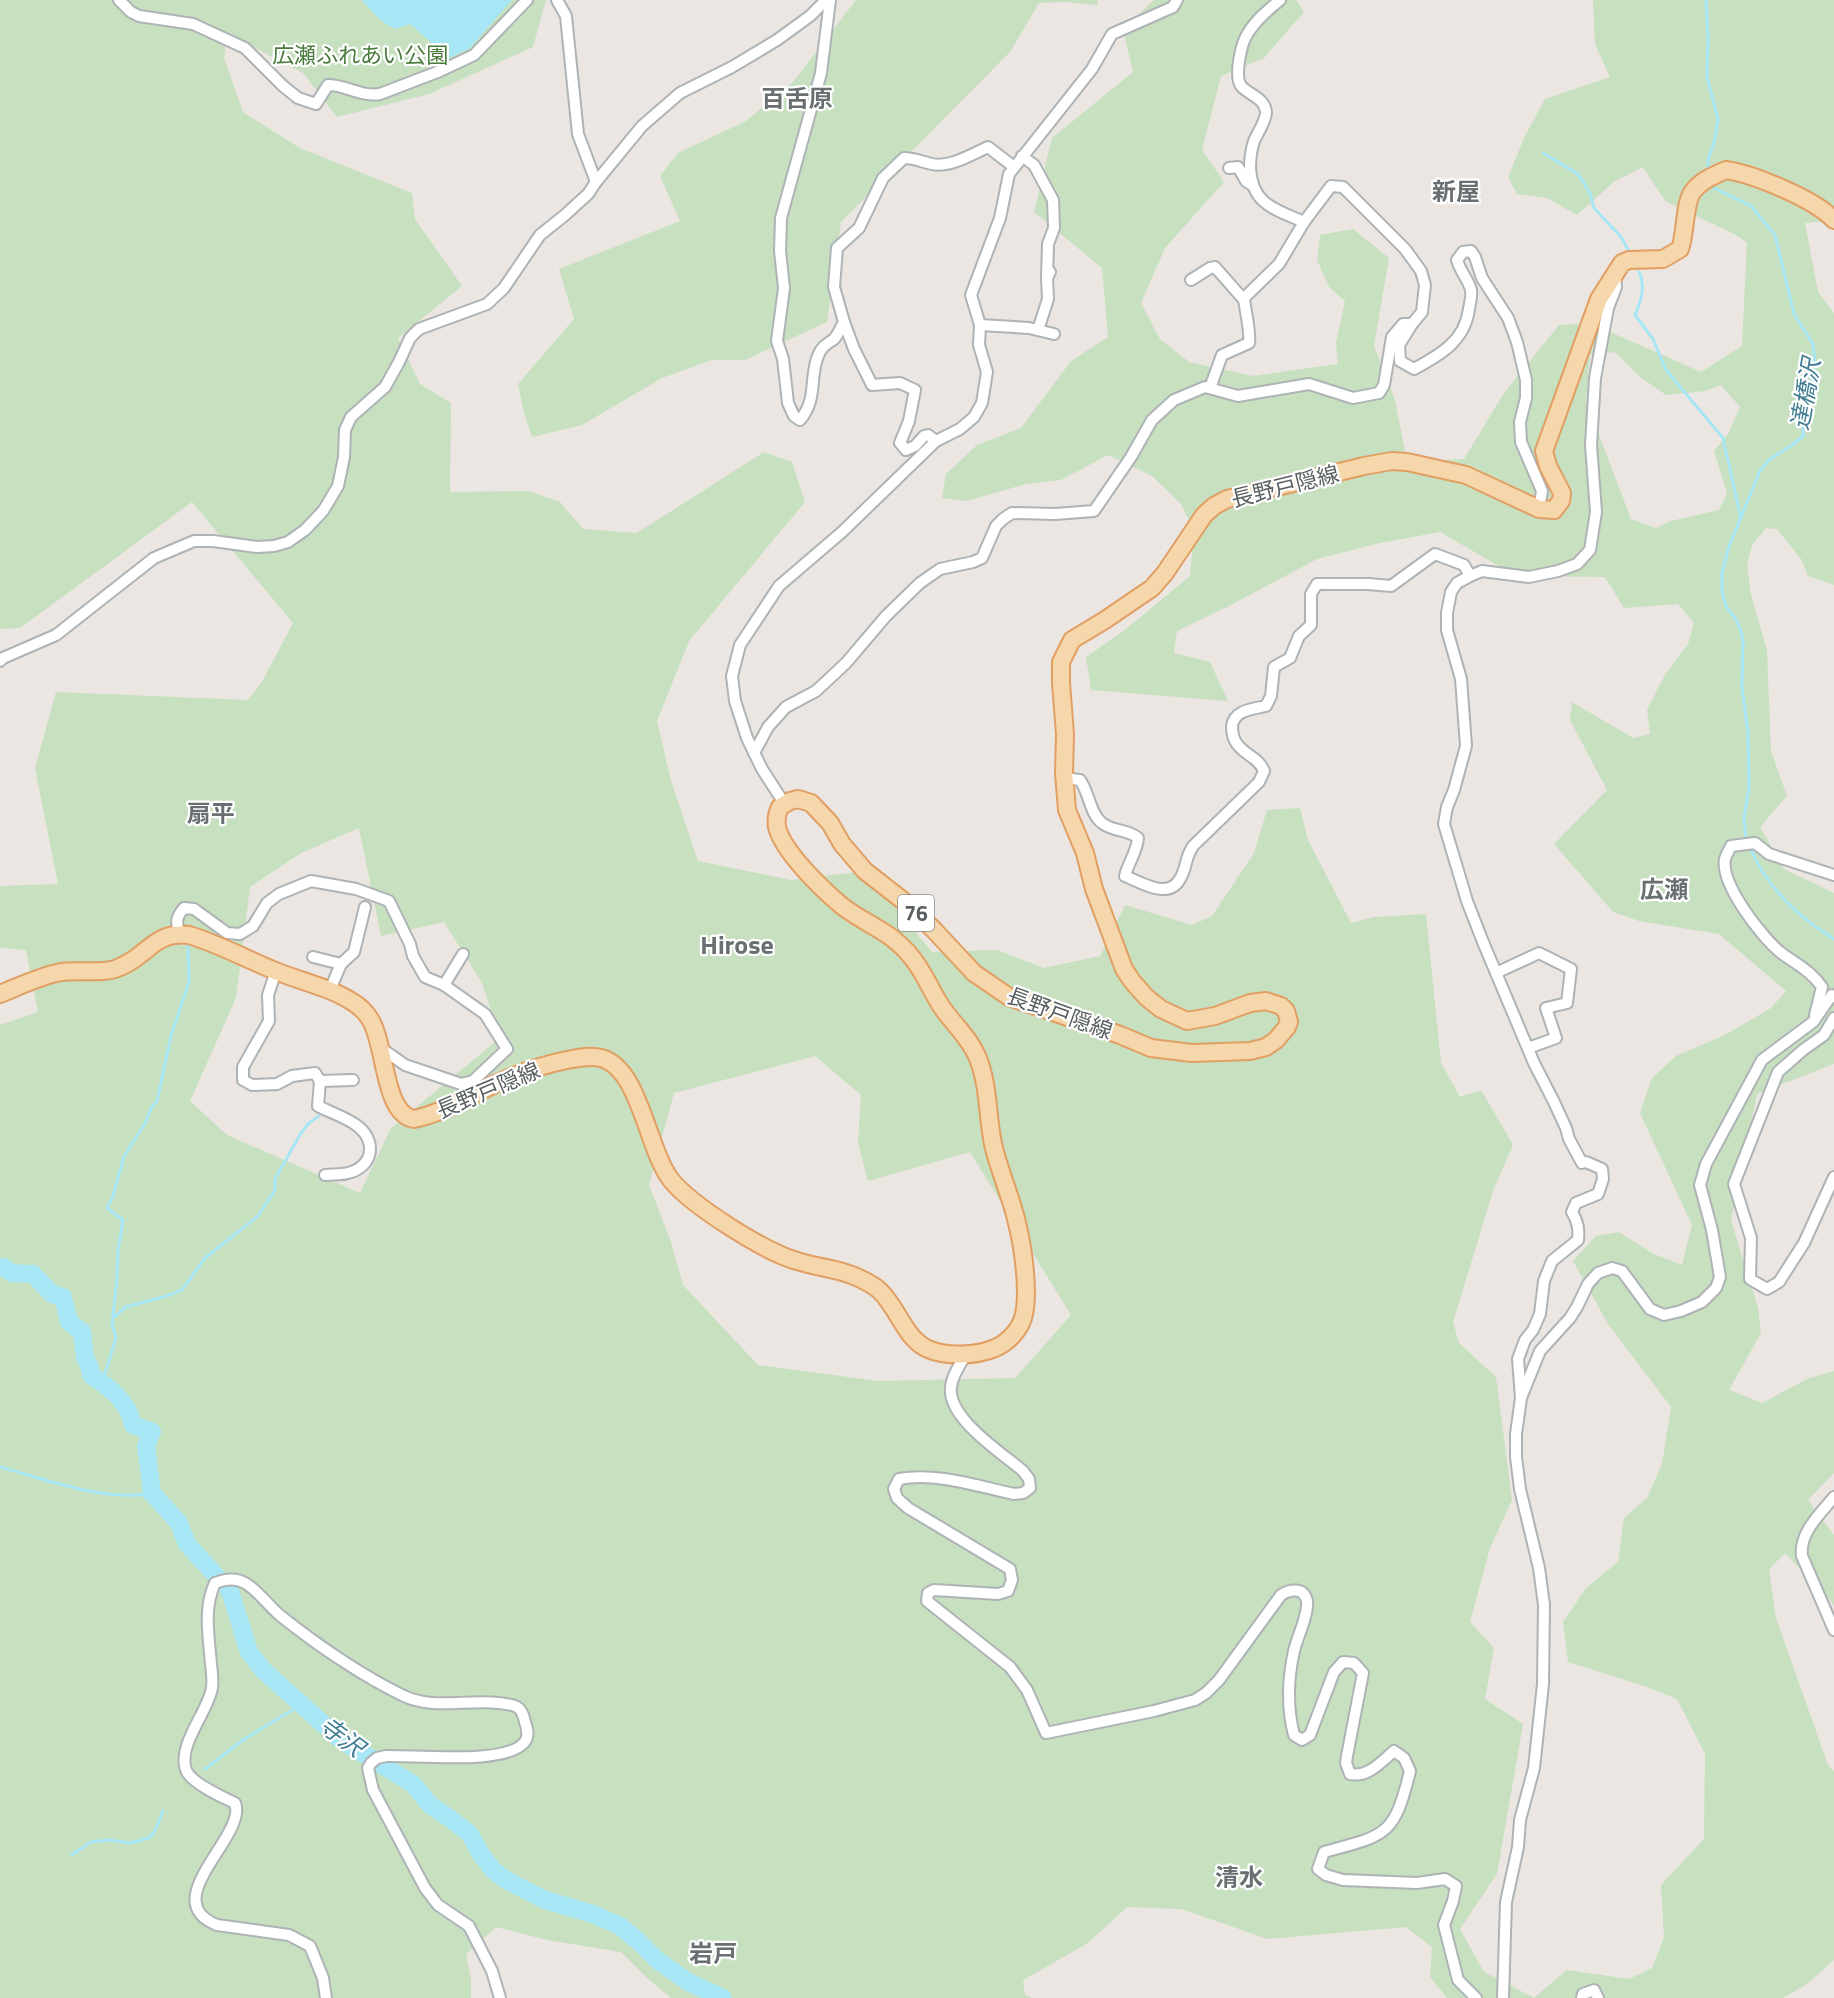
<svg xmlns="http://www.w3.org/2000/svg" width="1834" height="1998" viewBox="0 0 1834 1998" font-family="'Titillium Web','Noto Sans JP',sans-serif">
<rect width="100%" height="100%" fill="#ebe6e1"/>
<!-- green -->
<g fill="#c7e0bf" fill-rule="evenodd">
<path d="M 0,0 L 546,0 L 533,47 L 429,94 L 337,117 L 303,73 L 227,33 L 224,58 L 243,112 L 300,148 L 412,193 L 415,219 L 462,286 L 398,338 L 420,384 L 451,403 L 450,492 L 529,491 L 560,502 L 583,529 L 637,533 L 764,452 L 792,462 L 805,502 L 689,641 L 657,721 L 671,781 L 698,861 L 791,880 L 865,871 L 932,952 L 997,950 L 1044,968 L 1100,956 L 1125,905 L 1192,925 L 1212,916 L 1254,853 L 1267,810 L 1300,808 L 1308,840 L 1351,923 L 1374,917 L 1426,914 L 1441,1063 L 1460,1097 L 1481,1090 L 1513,1145 L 1494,1188 L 1453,1322 L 1459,1343 L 1496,1377 L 1512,1500 L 1490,1548 L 1470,1622 L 1494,1648 L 1485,1699 L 1523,1724 L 1497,1874 L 1460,1929 L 1484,1972 L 1534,1998 L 1567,1970 L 1629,1979 L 1652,1968 L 1664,1937 L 1661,1885 L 1704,1839 L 1705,1754 L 1677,1699 L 1644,1686 L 1568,1662 L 1563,1622 L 1586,1588 L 1618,1562 L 1624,1518 L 1647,1498 L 1662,1464 L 1671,1407 L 1608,1324 L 1573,1261 L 1596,1236 L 1619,1232 L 1654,1254 L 1682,1265 L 1692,1225 L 1640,1113 L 1652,1078 L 1676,1056 L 1727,1034 L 1771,1008 L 1786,991 L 1719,934 L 1639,921 L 1613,912 L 1554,844 L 1607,790 L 1570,720 L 1572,702 L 1633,738 L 1650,734 L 1647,710 L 1666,673 L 1688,644 L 1694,623 L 1678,604 L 1624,608 L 1605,577 L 1516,576 L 1440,532 L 1380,543 L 1317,559 L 1231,605 L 1177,631 L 1174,653 L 1210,662 L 1228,701 L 1091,690 L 1086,657 L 1126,629 L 1190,576 L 1194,530 L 1181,504 L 1152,476 L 1108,455 L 1061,480 L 1026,484 L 967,501 L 942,498 L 946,474 L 977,445 L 1021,428 L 1071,361 L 1108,337 L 1102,268 L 1034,212 L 1052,138 L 1133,72 L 1123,29 L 1154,0 L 1296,0 L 1304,12 L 1264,58 L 1221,76 L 1202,150 L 1224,182 L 1165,248 L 1141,303 L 1160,339 L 1189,362 L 1253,376 L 1338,364 L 1336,343 L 1345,301 L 1329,287 L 1317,260 L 1320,235 L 1353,229 L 1389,258 L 1374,346 L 1395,400 L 1407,462 L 1464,459 L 1504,393 L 1559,325 L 1590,323 L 1701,372 L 1742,346 L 1747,243 L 1738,236 L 1665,201 L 1643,167 L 1615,181 L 1577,215 L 1547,198 L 1517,194 L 1508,177 L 1525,136 L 1545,99 L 1610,77 L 1595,44 L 1593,0 L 1834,0 L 1834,220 L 1805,223 L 1818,292 L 1834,313 L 1834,585 L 1808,576 L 1801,559 L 1777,529 L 1766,528 L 1752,545 L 1747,565 L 1751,595 L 1767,650 L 1771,751 L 1787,796 L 1760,827 L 1784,869 L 1834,893 L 1834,1064 L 1757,1094 L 1731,1220 L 1758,1308 L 1761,1333 L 1729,1390 L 1762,1403 L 1807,1379 L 1834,1371 L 1834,1473 L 1808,1500 L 1834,1535 L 1834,1605 L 1785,1553 L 1769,1569 L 1776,1618 L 1828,1765 L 1834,1771 L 1834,1960 L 1807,1984 L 1783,1998 L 1447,1998 L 1430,1977 L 1432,1947 L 1406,1927 L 1268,1939 L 1181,1909 L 1127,1907 L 1088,1943 L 1023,1980 L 1025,1995 L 1032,1998 L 671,1998 L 645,1976 L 621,1952 L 547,1940 L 496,1927 L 466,1954 L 471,1980 L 471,1998 L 0,1998 L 0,1025 L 38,1012 L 26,950 L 0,948 L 0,886 L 58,884 L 35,768 L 56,692 L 248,700 L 263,680 L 293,623 L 192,502 L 20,628 L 0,629 ZM 1615,352 L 1639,376 L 1666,395 L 1705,391 L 1721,385 L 1740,407 L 1728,434 L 1714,451 L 1727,493 L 1719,510 L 1671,521 L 1656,528 L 1631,519 L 1586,401 L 1590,355 ZM 359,828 L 381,936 L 444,922 L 482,983 L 500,1038 L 391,1128 L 360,1193 L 227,1135 L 190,1101 L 236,998 L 250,887 L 301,853 ZM 815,1056 L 861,1095 L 858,1143 L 868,1181 L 970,1152 L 1071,1315 L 1015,1378 L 878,1381 L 758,1365 L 683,1285 L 671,1242 L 649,1185 L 674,1093 Z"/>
<path d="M 856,0 L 1097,0 L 1098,5 L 1065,2 L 1039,3 L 1010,52 L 841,222 L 827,322 L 745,360 L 712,360 L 662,378 L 582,425 L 532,437 L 524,413 L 518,384 L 574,319 L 559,269 L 680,221 L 660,176 L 678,153 L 746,121 L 793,82 Z"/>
</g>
<!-- water -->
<path fill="#a7e6f5" d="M 362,0 L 512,0 L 470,48 L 449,58 L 410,24 L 396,29 C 381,23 372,12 362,0 Z"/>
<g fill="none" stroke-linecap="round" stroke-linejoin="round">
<!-- stream -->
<g stroke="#a7e6f5" stroke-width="3">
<path d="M 1706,0 L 1708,39 L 1707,77 L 1718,119 L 1714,143 L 1708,159 L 1709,172"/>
<path d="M 1543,153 L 1578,174 L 1590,193 L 1594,208 L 1621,237 L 1631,255"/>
<path d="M 1712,184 L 1714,188 L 1751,206 L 1775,235 L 1794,314 L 1813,344 L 1815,363 L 1803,423 L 1803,436 L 1792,445 L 1769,460 L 1760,471 L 1729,546 L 1722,573 L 1722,591 L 1726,606 L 1737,621 L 1743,638 L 1742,687 L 1748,733 L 1749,787 L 1744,818 L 1746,838"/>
<path d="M 1639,272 C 1646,286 1641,302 1635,315 L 1653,339 L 1666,370 L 1723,438 L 1741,519"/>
<path d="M 1752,852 C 1769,890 1800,918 1834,939"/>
<path d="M 114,1317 L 126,1307 L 170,1295 L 183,1289 L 204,1259 L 258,1216 L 275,1190 L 275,1179 L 301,1133 L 309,1123 L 319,1116"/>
<path d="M 102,1383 L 116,1338 L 112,1324 L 117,1278 L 118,1251 L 123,1220 L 107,1208 L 113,1196 L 124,1156 L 146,1122 L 151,1108 L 157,1101 L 171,1036 L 189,982 L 188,946"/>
<path d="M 0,1467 C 44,1479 108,1503 152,1493"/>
<path d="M 205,1769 L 243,1740 L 302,1704"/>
<path d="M 72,1855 L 91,1842 L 110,1840 L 130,1843 L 149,1838 L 155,1831 L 163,1811"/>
</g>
<!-- river -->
<path stroke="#a7e6f5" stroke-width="18" d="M 0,1267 L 4,1267 L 11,1273 L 33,1274 L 52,1294 L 63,1297 L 69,1322 L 82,1332 L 85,1358 L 89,1365 L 91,1375 C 110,1388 128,1401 133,1425 L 152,1432 L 146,1446 L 152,1493 L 179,1523 L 187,1544 L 230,1591 L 249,1652 L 263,1670 L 341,1740 L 413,1784 L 430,1805 L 448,1817 L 470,1834 L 480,1853 L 493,1870 L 506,1880 L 545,1900 L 593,1914 L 620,1926 L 638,1941 L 656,1959 L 688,1982 L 723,1998"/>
<defs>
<g id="minor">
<path d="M 119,0 L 131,12 L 139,16 L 193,24 L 245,48 L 283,86 L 298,98 L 316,104 L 328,85 C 346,85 361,97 380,94 L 440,71 L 474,55 L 527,0"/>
<path d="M 557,0 L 566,16 L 578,134 L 596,182"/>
<path d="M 830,0 L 821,73 L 781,218 L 780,251 L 784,288 L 777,341 L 783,359 L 788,403 L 794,416 L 800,420 C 818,399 809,377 818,356 C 821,347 827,344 834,339 C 838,335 841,327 844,322 L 854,349 L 872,385 L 900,383 L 915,390 L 909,421 L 900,443 L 906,450 L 915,446 L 924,436 L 928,435 L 936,441"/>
<path d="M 1280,0 C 1268,10 1256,20 1248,33 C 1241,43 1234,76 1241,86 C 1249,95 1265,98 1266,112 C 1266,121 1258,132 1254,141 C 1251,150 1250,160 1250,168 C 1252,205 1275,209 1304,222 L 1331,186 L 1343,187 L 1405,249 L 1421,271 L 1425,285 L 1422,312 L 1412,324 L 1399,345 L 1400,361 L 1414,369 C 1440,355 1465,341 1469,309 C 1470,303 1472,296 1471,290 C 1468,279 1460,271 1457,260 L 1463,252 L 1471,251 L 1475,257 L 1482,278 L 1508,318 L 1517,342 L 1526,380 L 1526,398 L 1520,422 L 1521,442 L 1542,491 L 1539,509"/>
<path d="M 1022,156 L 1034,165 L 1053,200 L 1054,228 L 1048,244 L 1047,278"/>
<path d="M 1229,168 L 1238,167 L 1246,181 L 1252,185"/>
<path d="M 1191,280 L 1210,268 L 1215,267 L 1244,300"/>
<path d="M 844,322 L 834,287 L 837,248 L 859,228 L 883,178 L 904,158 C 915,158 922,162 932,164 C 950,168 972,154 988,147 L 1014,167"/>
<path d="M 980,325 L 1029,328 L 1054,334"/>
<path d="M 1038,330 L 1048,299 L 1047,278 L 1050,272"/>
<path d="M 1210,388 L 1222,355 L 1249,343 C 1251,333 1245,310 1244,298 L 1279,264 L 1304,222"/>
<path d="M 0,661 L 3,658 L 56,635 L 154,558 L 194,541 L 213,541 L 257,547 L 274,546 L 288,542 L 305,530 L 323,511 L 338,486 L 344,457 L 345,430 L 351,417 L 385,387 L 399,362 L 410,338 L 419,329 L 487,304 L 504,288 L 540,235 L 565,215 L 588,194 L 596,182 L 642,126 L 680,93 L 732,67 L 777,40 L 810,16 L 826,0"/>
<path d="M 754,753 L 768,727 L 786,707 L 816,691 L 846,663 L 886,616 L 920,583 L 940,569 L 973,562 L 982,558 L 996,526 L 1003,519 L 1012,513 L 1055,514 L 1094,511 L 1131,457 L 1152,420 L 1174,400 L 1205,387 L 1238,396 L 1309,384 L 1353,398 L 1379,393 L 1384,385 L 1392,337 L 1403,324 L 1412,324"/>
<path d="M 1064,778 L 1080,780 C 1089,792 1090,814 1102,823 C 1113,832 1128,829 1138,838 C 1137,852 1128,863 1125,876 C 1142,883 1170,901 1181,877 C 1187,866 1185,858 1193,846 L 1259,782 L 1264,771 C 1258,757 1246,756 1237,744 C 1234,740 1232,732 1232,726 C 1234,710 1253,709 1266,706 L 1271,696 L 1274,667 L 1290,658 L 1299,636 L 1311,625 L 1311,594 L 1317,584 L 1368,584 L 1391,586 L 1435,554 L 1464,565 L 1470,576"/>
<path d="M 784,803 L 762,769 L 747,738 L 735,701 L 732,676 L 740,645 L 779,586 L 842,532 L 936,441 L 960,429 L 974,417 L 982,403 L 987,372 L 979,345 L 980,325 L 971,295 L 1000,218 L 1009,174 L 1092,69 L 1112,34 L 1173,7 L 1177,0"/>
<path d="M 179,934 C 176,922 176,917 184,908 L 194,909 L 227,933 L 240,934 L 253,926 L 267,903 L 279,894 L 311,881 L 356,889 L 389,901 L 410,944 L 413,956 L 425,977 L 444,985 L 485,1014 L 507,1049 L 473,1081 L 461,1084 L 405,1065 L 381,1048"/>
<path d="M 313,957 L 341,964 L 329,992"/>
<path d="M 341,964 L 354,952 L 365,907"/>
<path d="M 276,971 L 268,995 L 269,1021 L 243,1067 L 243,1080 L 252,1085 L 277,1084 L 292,1076 L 315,1073 L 320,1081 L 353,1080"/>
<path d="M 1496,973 L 1539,953 L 1571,969 L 1567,1003 L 1546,1008 L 1556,1038 L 1528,1048"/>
<path d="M 444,985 L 463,954"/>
<path d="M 1815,1015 L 1822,987 C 1811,971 1796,964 1780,952 C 1762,937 1720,884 1725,859 C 1726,855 1729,850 1731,846 L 1755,843 L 1769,854 L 1834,875"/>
<path d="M 1834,1018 L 1824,1035 L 1803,1050 L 1778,1072 L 1734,1184 L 1751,1238 L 1750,1279 L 1767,1289 L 1779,1282 L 1804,1243 L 1834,1177"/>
<path d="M 320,1081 L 318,1106 C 331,1113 349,1118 360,1128 C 377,1144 372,1167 348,1173 C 341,1175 332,1174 325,1175"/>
<path d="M 967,1353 C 961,1363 952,1375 951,1387 C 947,1418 1002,1453 1023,1471 L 1029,1479 L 1030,1488 L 1023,1493 L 1014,1494 C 977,1486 936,1472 899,1479 L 894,1489 L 897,1498 L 908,1508 L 1010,1569 L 1012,1580 L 1008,1591 L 998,1594 L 934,1590 L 928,1593 L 927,1601 L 1010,1667 L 1027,1690 L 1046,1733 L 1154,1711 L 1195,1700 L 1206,1693 L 1219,1680 L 1281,1595 C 1290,1589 1304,1587 1307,1601 C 1309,1613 1297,1638 1294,1651 C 1288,1678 1287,1708 1294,1735 L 1302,1740 L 1310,1735 L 1334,1672 L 1343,1662 L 1354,1663 L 1363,1673 L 1347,1756 L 1346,1763 L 1350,1774 C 1368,1778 1381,1762 1394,1751 L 1404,1758 L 1410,1771 C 1394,1837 1386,1835 1324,1852 L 1318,1869 L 1326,1875 L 1343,1880 L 1417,1883 L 1445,1879 L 1456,1886 L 1453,1901 L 1444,1925 L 1458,1980 L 1476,1998"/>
<path d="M 1521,1398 L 1540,1351 L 1570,1318 L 1577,1307 L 1588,1284 L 1598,1273 L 1612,1268 L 1622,1271 L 1650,1309 L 1664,1315 L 1681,1311 L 1702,1302 L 1716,1288 L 1720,1277 L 1712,1230 L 1700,1185 L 1706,1164 L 1762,1060 L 1813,1022 L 1832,995 L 1834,997"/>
<path d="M 1834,1497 C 1820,1514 1799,1533 1802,1556 L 1834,1630"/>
<path d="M 326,1998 L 323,1978 L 310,1946 L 289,1935 L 217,1925 C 155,1900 248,1836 235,1803 C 222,1797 191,1783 186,1770 C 177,1745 208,1712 212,1688 C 213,1680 212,1672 211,1664 C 209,1638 203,1608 215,1583 C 225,1579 235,1577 245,1583 C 259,1591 269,1607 282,1617 C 317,1645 364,1677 404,1696 C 433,1710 468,1699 499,1703 C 504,1704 512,1704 517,1707 C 522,1710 524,1717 525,1722 C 527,1728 529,1734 526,1740 C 512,1766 415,1755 386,1756 L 377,1758 L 371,1763 L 368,1768 L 373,1790 L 425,1888 L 438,1905 L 469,1926 L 492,1971 L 500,1998"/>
<path d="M 1503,1998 L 1506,1902 L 1518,1847 L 1520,1820 L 1534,1768 L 1543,1684 L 1544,1605 L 1539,1568 L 1520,1489 L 1516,1457 L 1516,1434 L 1521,1398 L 1518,1359 L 1525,1340 L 1533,1330 L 1540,1314 L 1544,1281 L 1552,1261 L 1578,1240 C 1579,1229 1578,1222 1572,1212 L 1576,1203 L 1598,1194 L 1603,1179 L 1602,1169 L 1586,1162 L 1582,1163 L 1569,1139 L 1566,1128 L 1554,1102 L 1534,1063 L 1483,942 L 1467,901 L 1444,824 L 1447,807 L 1454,790 L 1466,746 L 1461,679 L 1447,630 L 1447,613 L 1451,592 L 1457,583 L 1470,576 L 1482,571 L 1529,577 L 1558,571 L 1577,564 L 1590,550 L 1596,512 L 1591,445 L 1595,378 L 1608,308 L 1616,287 L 1615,275"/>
<path d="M 1582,1998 L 1583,1994 L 1594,1990 L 1598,1998"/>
</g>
<path id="primary" d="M 0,994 C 20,986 40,976 61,972 C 80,969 103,975 120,967 C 149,955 154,931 189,935 C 219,944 248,960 278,972 C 303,982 332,988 354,1003 C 361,1007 366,1013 370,1019 C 386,1044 383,1114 414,1119 C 438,1114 461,1101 483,1090 C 510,1076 537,1066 567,1060 C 578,1058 590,1055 601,1058 C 640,1068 647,1149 671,1180 C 692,1206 765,1252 797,1261 C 819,1268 843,1269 863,1280 C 869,1283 876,1287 880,1291 C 898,1308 905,1339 928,1349 C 946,1357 977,1356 995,1348 C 1007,1343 1019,1331 1023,1318 C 1030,1294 1023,1247 1017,1223 C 1011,1196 999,1171 993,1144 C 987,1115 989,1084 977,1056 C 969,1037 953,1024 941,1006 C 931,991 925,974 913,959 C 892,931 868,926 842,906 C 823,890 783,852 777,827 C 776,820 777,813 780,807 L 790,801 L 798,799 L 811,803 L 830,823 L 842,844 L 865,871 L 906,903 L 934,930 L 974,973 L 1009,997 L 1120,1035 L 1151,1048 L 1192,1053 L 1250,1051 L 1266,1047 L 1276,1040 L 1287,1027 L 1289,1022 L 1286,1011 L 1281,1006 L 1266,1001 L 1250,1003 L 1215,1016 L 1187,1021 L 1161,1009 L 1146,997 L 1132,981 L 1124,969 L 1094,889 L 1085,853 L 1067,810 L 1064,773 L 1065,734 L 1061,683 L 1061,662 L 1072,640 L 1105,620 L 1152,588 L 1165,573 L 1204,515 L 1214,506 L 1227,499 L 1364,466 L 1392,461 L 1407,462 L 1466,475 L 1539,509 L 1554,510 L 1561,501 L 1562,493 L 1548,466 L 1544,451 L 1599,299 L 1622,263 L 1629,260 L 1663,259 L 1680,249 C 1686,234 1684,200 1694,190 C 1702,180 1715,175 1726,170 C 1754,174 1816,200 1834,220"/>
</defs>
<!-- minor casing -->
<use href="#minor" stroke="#aeb3b5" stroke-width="14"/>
<!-- primary casing -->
<use href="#primary" stroke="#e19f64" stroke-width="20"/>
<!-- minor -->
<use href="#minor" stroke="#fff" stroke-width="10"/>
<!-- primary -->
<use href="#primary" stroke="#f5d7ab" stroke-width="16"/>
</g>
<g text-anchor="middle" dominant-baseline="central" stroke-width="4.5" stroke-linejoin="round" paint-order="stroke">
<!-- shield labels -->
<rect fill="#fff" stroke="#8b8e90" stroke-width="1.5" x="898" y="895" width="36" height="36" rx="4.5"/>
<g font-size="21" font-weight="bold" fill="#595e60">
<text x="916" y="913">76</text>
</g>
<!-- park labels -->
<g font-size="22" fill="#497c3c" stroke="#fff">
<text x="360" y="55">広瀬ふれあい公園</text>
</g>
<!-- street labels -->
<g font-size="22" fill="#595e60" stroke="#fff">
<text transform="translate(1285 486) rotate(-14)">長野戸隠線</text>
<text transform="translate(1060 1013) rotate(20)">長野戸隠線</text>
<text transform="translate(488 1090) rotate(-23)">長野戸隠線</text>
</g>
<!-- neighbourhood labels -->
<g font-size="24" font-weight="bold" fill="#6a7072" stroke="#fff">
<text x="797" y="98">百舌原</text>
<text x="1456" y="191">新屋</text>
<text x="211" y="813">扇平</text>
<text x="1664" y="889">広瀬</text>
<text x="1239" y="1877">清水</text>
<text x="713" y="1953">岩戸</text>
</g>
<!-- water labels -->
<g font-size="24" font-style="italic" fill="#417e93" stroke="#fff">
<text transform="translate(1805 394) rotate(-80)">達橋沢</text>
<text transform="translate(342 1736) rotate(37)">寺沢</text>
</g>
<!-- quarter labels -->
<g font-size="26" font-weight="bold" fill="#6a7072" stroke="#fff">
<text x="737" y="944">Hirose</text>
</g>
</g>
</svg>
